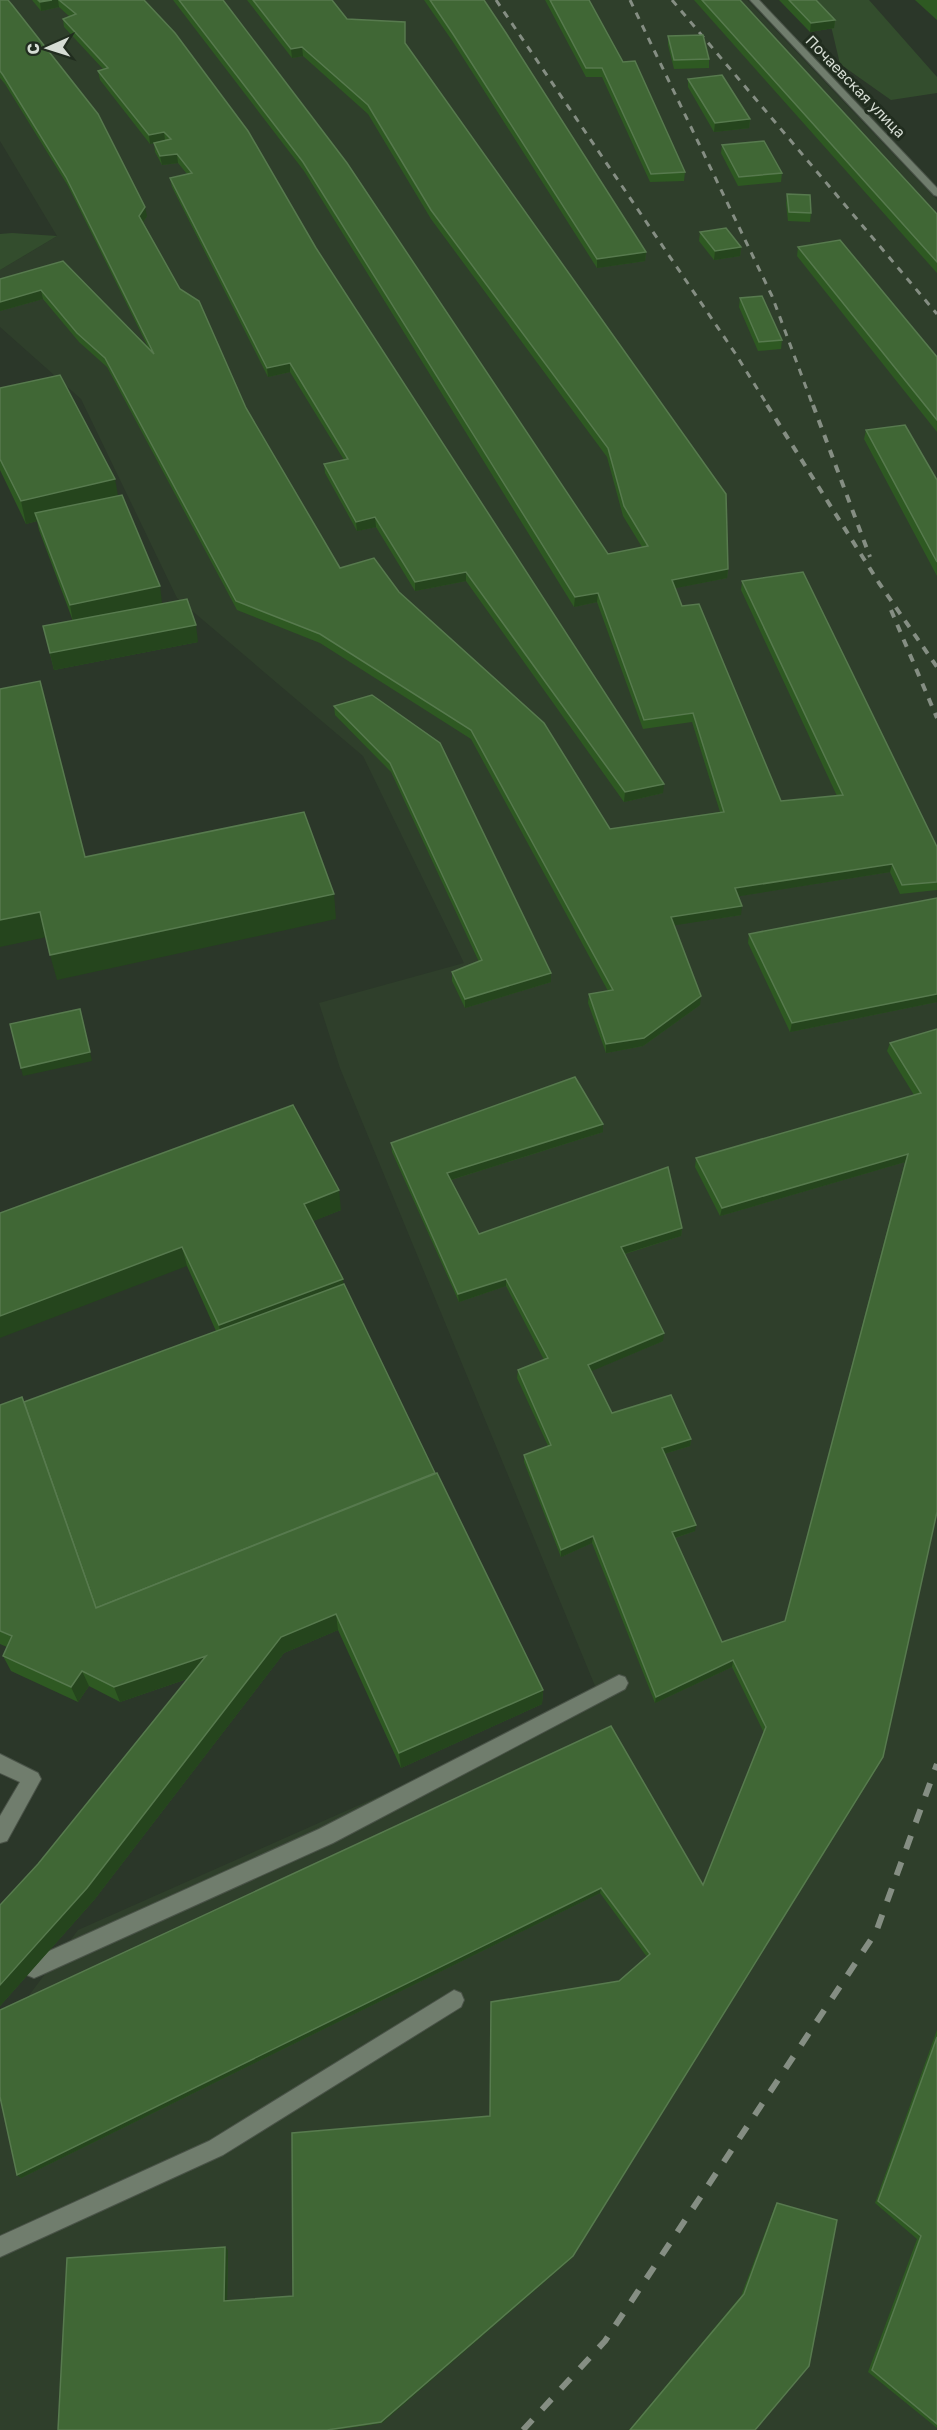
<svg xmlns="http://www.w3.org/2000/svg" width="937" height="2430" viewBox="0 0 937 2430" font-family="'Golos Text',sans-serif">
<rect width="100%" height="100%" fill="#2b3729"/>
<!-- built -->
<path fill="#2f3f2b" d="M 0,0 L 747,0 L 937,200 L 937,2430 L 0,2430 L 0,2034 L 78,1930 L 600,1698 L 340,1068 L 319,1003 L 464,963 L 363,756 L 177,598 L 81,399 L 0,327 L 0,270 L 57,236 L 0,141 Z"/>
<!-- green -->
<g fill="#334d2d">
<path d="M 793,0 L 869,0 L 937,77 L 937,93 L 891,100 L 840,64 L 831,26 Z"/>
<path d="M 12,233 L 57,236 L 0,270 L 0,234 Z"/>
</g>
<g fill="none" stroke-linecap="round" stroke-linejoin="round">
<defs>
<g id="service">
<path d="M 619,1675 L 625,1677 L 628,1683 L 625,1689 L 333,1843 L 41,1975 L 34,1978 L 27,1975 L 24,1968 L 27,1961 L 319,1829 Z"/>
<path d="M 0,1754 L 38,1773 L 41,1779 L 7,1841 L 0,1843 L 0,1816 L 20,1782 L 0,1773 Z"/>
<path d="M 454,1990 L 461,1993 L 464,2000 L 461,2007 L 223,2155 L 0,2257 L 0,2236 L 209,2141 Z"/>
</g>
<path id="minor" d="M 750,0 L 759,0 L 937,188 L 937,196 L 934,195 Z"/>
</defs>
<!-- service casing -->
<use href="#service" stroke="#4a5348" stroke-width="2"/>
<!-- minor casing -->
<use href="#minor" stroke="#4a5348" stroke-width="2"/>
<!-- service -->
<use href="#service" fill="#707d6d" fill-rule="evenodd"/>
<!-- minor -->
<use href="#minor" fill="#707d6d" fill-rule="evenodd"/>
<!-- rail-far2 -->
<g stroke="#858e83" stroke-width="3" stroke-dasharray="7 7" stroke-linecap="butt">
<path d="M 496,0 L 735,353 L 768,406"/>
<path d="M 630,0 L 772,296 L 813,406"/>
<path d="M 672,0 L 937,314"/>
</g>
<!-- rail-far1 -->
<g stroke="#858e83" stroke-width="4" stroke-dasharray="8 8" stroke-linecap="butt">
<path d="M 767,405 L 879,583 L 937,667"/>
<path d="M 813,405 L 870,557"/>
<path d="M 891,610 L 937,718"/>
</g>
<!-- rail -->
<path stroke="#858e83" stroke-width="6" stroke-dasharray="14 14" stroke-linecap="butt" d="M 523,2430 L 605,2341 L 876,1932 L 937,1764"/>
</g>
<!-- wall -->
<g fill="#2e5922">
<path d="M 0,0 L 147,216 L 143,222 L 246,408 L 340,568 L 399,592 L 610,829 L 720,812 L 692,722 L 643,729 L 597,602 L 574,607 L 304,171 L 173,0 L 223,0 L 608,554 L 642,547 L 623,516 L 607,457 L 431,219 L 368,114 L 303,56 L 292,58 L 247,0 L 332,0 L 347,19 L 405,44 L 728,569 L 727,578 L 675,588 L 682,606 L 781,801 L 837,796 L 741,590 L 742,581 L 937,847 L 937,890 L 900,894 L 890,872 L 739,896 L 741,915 L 674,925 L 700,1005 L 643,1046 L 606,1053 L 588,1003 L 589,994 L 608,991 L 471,739 L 320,643 L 237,610 L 107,367 L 79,342 L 43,299 L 0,311 L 0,279 L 63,261 L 148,347 L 68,186 L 5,84 L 0,78 Z"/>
<path d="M 32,0 L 144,0 L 316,248 L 663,793 L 624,802 L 466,581 L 415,591 L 376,527 L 357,531 L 325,473 L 324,464 L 344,460 L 290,372 L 268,377 L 172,187 L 170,178 L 187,174 L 178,163 L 162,165 L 155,152 L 154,143 L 157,142 L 150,144 L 100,80 L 98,71 L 103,69 L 64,27 L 63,19 L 70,17 L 59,7 L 41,11 Z"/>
<path d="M 424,0 L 484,0 L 646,252 L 645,261 L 597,268 L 453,42 Z"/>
<path d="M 545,0 L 589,0 L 685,172 L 684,181 L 650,182 L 602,77 L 586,77 Z"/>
<path d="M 694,0 L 740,0 L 937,214 L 937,273 Z"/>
<path d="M 779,0 L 816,0 L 835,20 L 834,28 L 810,32 Z"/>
<path d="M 915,0 L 937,0 L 937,20 Z"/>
<path d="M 668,36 L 709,59 L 709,68 L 674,69 L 668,45 Z"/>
<path d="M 688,79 L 750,119 L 749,128 L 714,132 L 688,87 Z"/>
<path d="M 722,145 L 782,173 L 781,182 L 738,186 L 721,153 Z"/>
<path d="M 787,194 L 811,213 L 810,222 L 788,221 L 786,203 Z"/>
<path d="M 700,232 L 741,247 L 740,256 L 714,260 L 699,241 Z"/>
<path d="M 798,247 L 937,357 L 937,432 L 797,256 Z"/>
<path d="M 740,298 L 782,340 L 781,349 L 758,351 L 739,307 Z"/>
<path d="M 0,388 L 118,496 L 162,603 L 133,609 L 198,642 L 54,670 L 43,626 L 73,621 L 39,530 L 37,521 L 26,524 L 0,470 Z"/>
<path d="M 866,430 L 937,480 L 937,576 L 864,439 Z"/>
<path d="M 334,706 L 440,743 L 551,973 L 551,982 L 465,1008 L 452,981 L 452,972 L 479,962 L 391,772 L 335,715 Z"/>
<path d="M 937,898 L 937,1002 L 790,1032 L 748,943 L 749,934 Z"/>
<path d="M 937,1029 L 880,1763 L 572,2258 L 382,2423 L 335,2430 L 58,2430 L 228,2250 L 227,2301 L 293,2296 L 490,2116 L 619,1981 L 647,1957 L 600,1893 L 21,2178 L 17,2175 L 611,1726 L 703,1885 L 764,1733 L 732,1667 L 655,1703 L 592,1543 L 561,1557 L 524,1462 L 524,1455 L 548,1446 L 517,1378 L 518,1370 L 544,1360 L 506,1286 L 459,1302 L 392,1152 L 391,1143 L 603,1132 L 451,1180 L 479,1234 L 682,1228 L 681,1236 L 625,1254 L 663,1341 L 591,1371 L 612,1413 L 691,1439 L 690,1446 L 664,1454 L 695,1531 L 675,1538 L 722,1642 L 785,1621 L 905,1162 L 720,1216 L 695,1167 L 696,1158 L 914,1095 L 887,1051 L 890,1043 Z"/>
<path d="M 341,1210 L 313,1221 L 435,1473 L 543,1690 L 542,1704 L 401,1768 L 338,1630 L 284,1653 L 94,1900 L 0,2006 L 0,1905 L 38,1864 L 187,1679 L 120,1702 L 89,1686 L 78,1702 L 11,1671 L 3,1656 L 7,1647 L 0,1644 L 0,1405 L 24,1402 L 216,1331 L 187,1266 L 0,1213 Z"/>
<path d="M 937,2030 L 937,2428 L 868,2372 L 917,2239 L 875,2203 Z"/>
<path d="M 777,2203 L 755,2430 L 629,2430 L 741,2296 L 775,2206 Z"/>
</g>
<!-- shaded-wall -->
<g fill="#25451d">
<path d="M 52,0 L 58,0 L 59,7 L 41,11 L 40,2 Z"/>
<path d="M 835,20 L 834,28 L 810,32 L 811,23 Z"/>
<path d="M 302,47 L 303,56 L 292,58 L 291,49 Z"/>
<path d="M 750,119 L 749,128 L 714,132 L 715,123 Z"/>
<path d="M 164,132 L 165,140 L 150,144 L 149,135 Z"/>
<path d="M 177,154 L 178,163 L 162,165 L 160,156 Z"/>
<path d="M 145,207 L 147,216 L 141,225 L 139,216 Z"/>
<path d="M 741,247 L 740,256 L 714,260 L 715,251 Z"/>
<path d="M 646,252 L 645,261 L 597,268 L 597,259 Z"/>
<path d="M 41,290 L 43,299 L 0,311 L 0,302 Z"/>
<path d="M 290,363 L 290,372 L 268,377 L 267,368 Z"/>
<path d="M 115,479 L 119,501 L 35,513 L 37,521 L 26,524 L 21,501 Z"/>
<path d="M 375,517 L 376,527 L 357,531 L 356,522 Z"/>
<path d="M 728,569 L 727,578 L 671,589 L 672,580 Z"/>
<path d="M 466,572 L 466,581 L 415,591 L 415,582 Z"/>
<path d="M 160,586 L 162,603 L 73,622 L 70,605 Z"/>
<path d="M 598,593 L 597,602 L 574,607 L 575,597 Z"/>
<path d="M 196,625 L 198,642 L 54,670 L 50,653 Z"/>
<path d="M 664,784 L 663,793 L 624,802 L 625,792 Z"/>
<path d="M 892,864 L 890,872 L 734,897 L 735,888 Z"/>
<path d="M 334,894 L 336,919 L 57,980 L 50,955 Z"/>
<path d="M 742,906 L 741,915 L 670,926 L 671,917 Z"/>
<path d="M 40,912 L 47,937 L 0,947 L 0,920 Z"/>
<path d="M 551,973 L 551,982 L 465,1008 L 465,999 Z"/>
<path d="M 937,994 L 937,1002 L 790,1032 L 792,1023 Z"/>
<path d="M 701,996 L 700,1005 L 643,1046 L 606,1053 L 606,1044 Z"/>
<path d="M 80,1009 L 92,1061 L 23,1076 L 21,1068 Z"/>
<path d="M 603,1124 L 603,1132 L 447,1181 L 447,1173 Z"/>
<path d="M 908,1154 L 905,1162 L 720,1216 L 722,1208 Z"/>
<path d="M 339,1190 L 341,1210 L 306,1224 L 304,1204 Z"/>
<path d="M 682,1228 L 681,1236 L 620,1255 L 621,1247 Z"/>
<path d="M 182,1247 L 187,1266 L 0,1338 L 0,1316 Z"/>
<path d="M 343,1279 L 345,1298 L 222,1344 L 219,1325 Z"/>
<path d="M 506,1279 L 506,1286 L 459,1302 L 458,1294 Z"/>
<path d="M 664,1333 L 663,1341 L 587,1373 L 588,1365 Z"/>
<path d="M 691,1439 L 690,1446 L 660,1455 L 662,1448 Z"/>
<path d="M 696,1525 L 695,1531 L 671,1539 L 672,1532 Z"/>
<path d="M 593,1536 L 592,1543 L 561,1557 L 561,1550 Z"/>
<path d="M 336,1614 L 338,1630 L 284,1653 L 94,1900 L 0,2006 L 0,1985 L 281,1637 Z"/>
<path d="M 206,1656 L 210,1671 L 120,1702 L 114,1687 Z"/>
<path d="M 733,1660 L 732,1667 L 655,1703 L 656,1697 Z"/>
<path d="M 82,1671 L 89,1686 L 78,1702 L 71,1687 Z"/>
<path d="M 543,1690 L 542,1704 L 401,1768 L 399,1753 Z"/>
<path d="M 880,1763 L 572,2258 L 382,2423 L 381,2422 Z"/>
<path d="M 601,1888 L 600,1893 L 21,2178 L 17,2175 Z"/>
<path d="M 225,2247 L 228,2250 L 227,2303 L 224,2301 Z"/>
</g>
<!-- building -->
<g fill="#406735" stroke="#577a4e" stroke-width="1.5">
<path d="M 0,0 L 8,0 L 13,6 L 98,114 L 145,207 L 139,216 L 180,289 L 199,301 L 246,408 L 340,568 L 374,558 L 399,592 L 544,723 L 610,829 L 724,812 L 693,713 L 644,720 L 598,593 L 575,597 L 303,162 L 179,0 L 223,0 L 347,163 L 608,554 L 648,546 L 624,506 L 608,448 L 431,210 L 368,105 L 302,47 L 291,49 L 253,0 L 332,0 L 347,19 L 405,22 L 405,43 L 726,494 L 728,569 L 672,580 L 682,606 L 699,604 L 781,801 L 843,795 L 742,581 L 803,572 L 937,847 L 937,882 L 902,885 L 892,864 L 735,888 L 742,906 L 671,917 L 701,996 L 644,1038 L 606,1044 L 589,994 L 613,990 L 471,730 L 320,634 L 236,601 L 105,358 L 77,333 L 41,290 L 0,302 L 0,279 L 63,261 L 154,354 L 66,177 L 3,75 L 0,71 Z"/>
<path d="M 38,0 L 52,0 L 40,2 Z"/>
<path d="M 59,0 L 144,0 L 175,33 L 248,131 L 316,248 L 664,784 L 625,792 L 466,572 L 415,582 L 375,517 L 356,522 L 324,464 L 348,459 L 290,363 L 267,368 L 170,178 L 192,173 L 177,154 L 160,156 L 154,143 L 171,139 L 164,132 L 149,135 L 98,71 L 108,68 L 63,19 L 76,14 Z"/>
<path d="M 430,0 L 484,0 L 506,33 L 646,252 L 597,259 L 453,34 Z"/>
<path d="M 550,0 L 589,0 L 623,62 L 635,61 L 685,172 L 651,174 L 602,68 L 586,68 Z"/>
<path d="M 702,0 L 740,0 L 937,214 L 937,262 Z"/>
<path d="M 789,0 L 816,0 L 835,20 L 811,23 Z"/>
<path d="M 703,35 L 709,59 L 674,60 L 668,36 Z"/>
<path d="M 722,75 L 750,119 L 715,123 L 688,79 Z"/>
<path d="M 764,141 L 782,173 L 739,177 L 722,145 Z"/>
<path d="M 787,194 L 810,195 L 811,213 L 789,212 Z"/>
<path d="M 726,228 L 741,247 L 715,251 L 700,232 Z"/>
<path d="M 840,240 L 937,357 L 937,420 L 798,247 Z"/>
<path d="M 762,296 L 782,340 L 759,342 L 740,298 Z"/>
<path d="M 60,375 L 115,479 L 21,501 L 0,459 L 0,388 Z"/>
<path d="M 905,425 L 937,480 L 937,562 L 866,430 Z"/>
<path d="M 122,495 L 160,586 L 70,605 L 35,513 Z"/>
<path d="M 187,599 L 196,625 L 50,653 L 43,626 Z"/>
<path d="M 40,681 L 85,857 L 304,812 L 334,894 L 50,955 L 40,912 L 0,920 L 0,689 Z"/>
<path d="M 372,695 L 440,743 L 551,973 L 465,999 L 452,972 L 482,960 L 390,763 L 334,706 Z"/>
<path d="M 937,898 L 937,994 L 792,1023 L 749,934 Z"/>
<path d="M 80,1009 L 90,1052 L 21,1068 L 10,1024 Z"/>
<path d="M 937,1029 L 937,1512 L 883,1757 L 573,2256 L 381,2422 L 327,2430 L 58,2430 L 67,2258 L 225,2247 L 224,2301 L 293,2296 L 292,2133 L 490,2116 L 491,2002 L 619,1981 L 650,1954 L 601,1888 L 17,2175 L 0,2097 L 0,2010 L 611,1726 L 703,1885 L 766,1727 L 733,1660 L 656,1697 L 593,1536 L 561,1550 L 524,1455 L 551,1445 L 518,1370 L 548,1358 L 506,1279 L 458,1294 L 391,1143 L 575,1077 L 603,1124 L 447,1173 L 479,1234 L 668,1167 L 682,1228 L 621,1247 L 664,1333 L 588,1365 L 612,1413 L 671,1395 L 691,1439 L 662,1448 L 696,1525 L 672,1532 L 722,1642 L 785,1621 L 908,1154 L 722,1208 L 696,1158 L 921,1093 L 890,1043 Z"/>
<path d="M 293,1105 L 339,1190 L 304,1204 L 343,1279 L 219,1325 L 182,1247 L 0,1316 L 0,1213 Z"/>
<path d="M 344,1284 L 435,1473 L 96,1608 L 24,1402 Z"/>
<path d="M 22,1397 L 96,1608 L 437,1473 L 543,1690 L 399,1753 L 336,1614 L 281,1637 L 87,1888 L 0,1985 L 0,1905 L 38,1864 L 206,1656 L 114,1687 L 82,1671 L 71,1687 L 3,1656 L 12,1636 L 0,1631 L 0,1405 Z"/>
<path d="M 937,2037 L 937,2424 L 872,2370 L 921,2236 L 878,2201 Z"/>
<path d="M 777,2203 L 837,2220 L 809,2366 L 755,2430 L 630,2430 L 744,2294 Z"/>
</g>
<g text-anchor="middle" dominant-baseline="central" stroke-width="6" stroke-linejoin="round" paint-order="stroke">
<!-- far-street labels -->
<g font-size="15" fill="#d6ddd4" stroke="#212d1f">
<text transform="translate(856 86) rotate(46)">Почаевская улица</text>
</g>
</g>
<!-- north arrow -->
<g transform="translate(48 48) rotate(267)" stroke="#212d1f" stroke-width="4.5" paint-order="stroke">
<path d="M0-4.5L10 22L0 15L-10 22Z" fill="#d6ddd4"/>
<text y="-9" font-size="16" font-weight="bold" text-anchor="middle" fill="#d6ddd4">С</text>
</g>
</svg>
